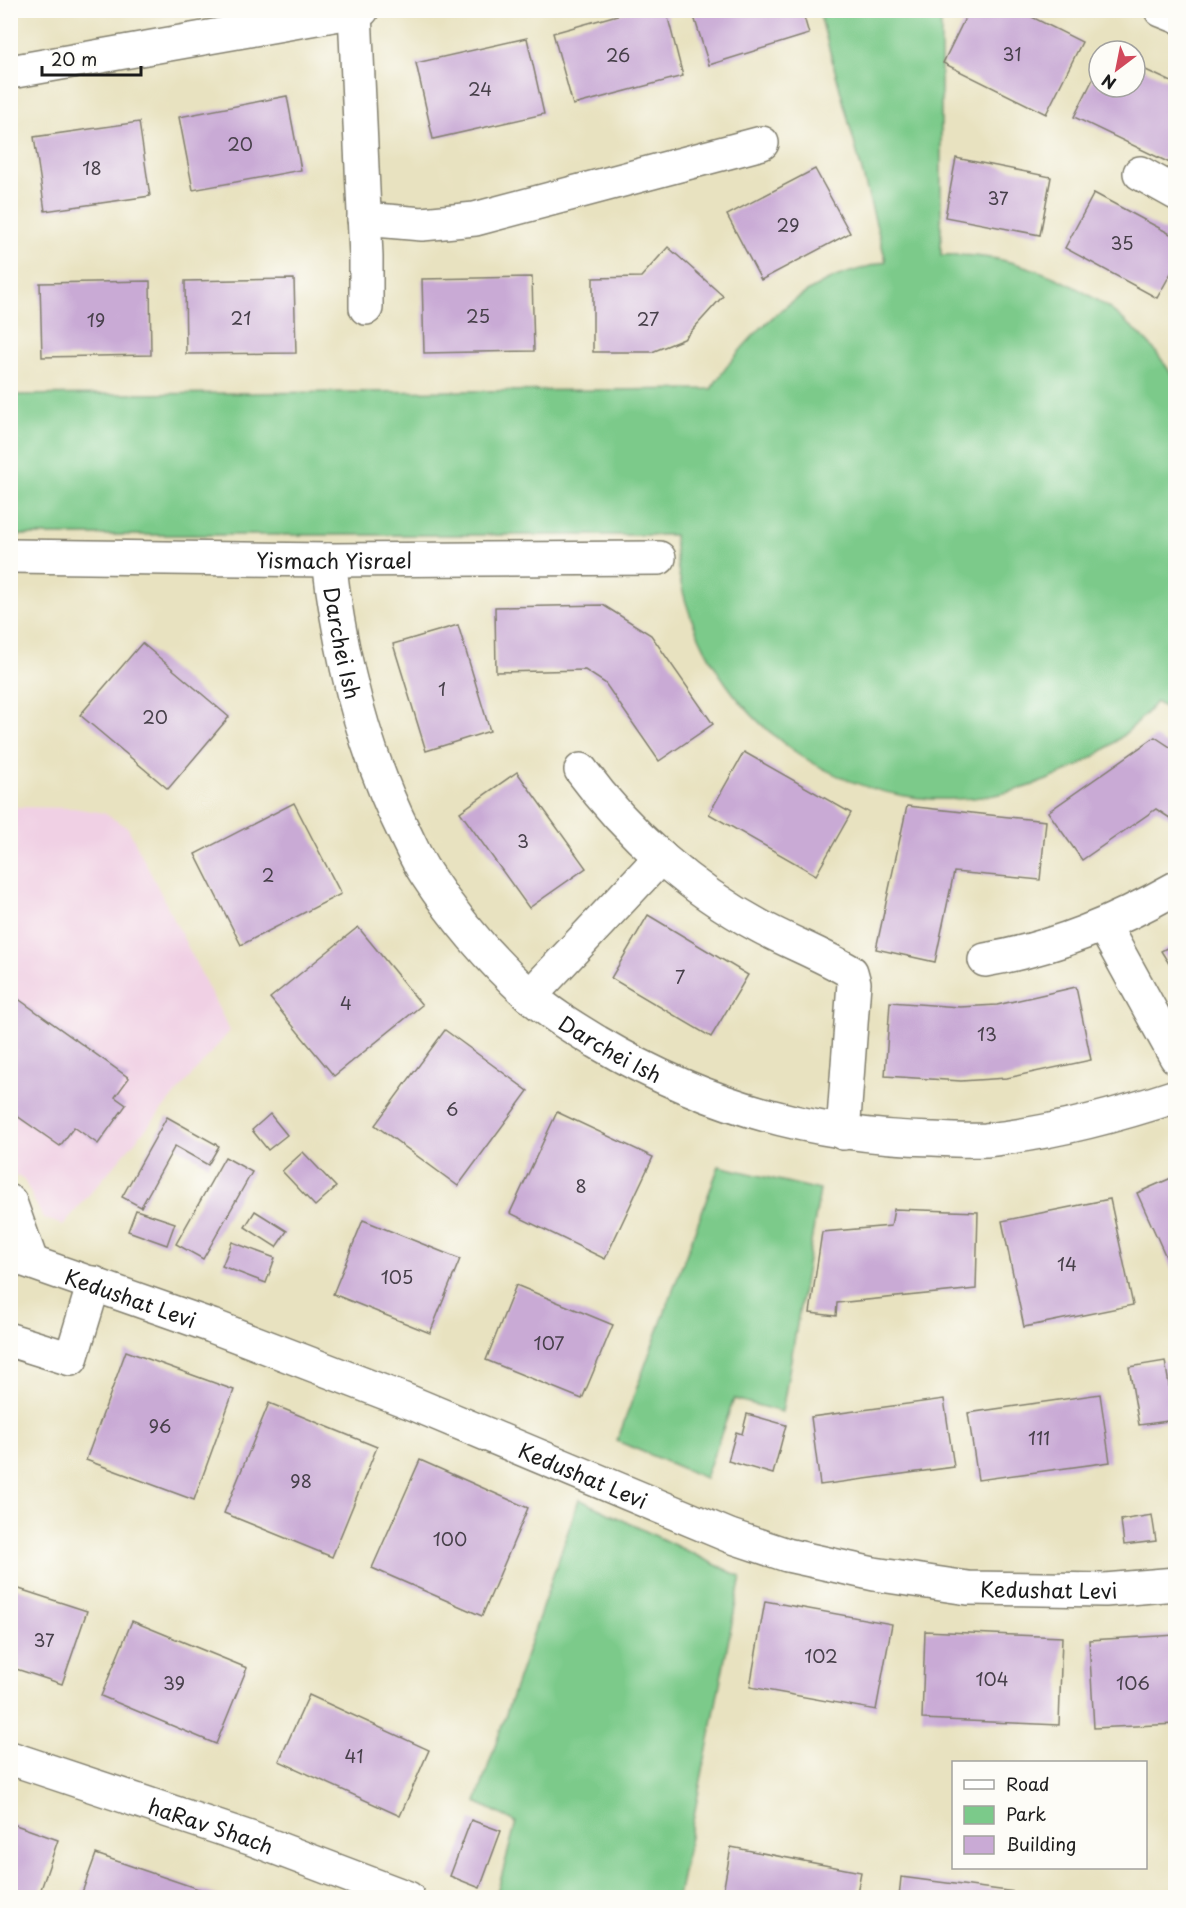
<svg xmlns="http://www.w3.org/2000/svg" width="1186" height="1908" viewBox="0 0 1186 1908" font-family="'Playpen Sans',sans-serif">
<rect width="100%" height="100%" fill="#fdfcf7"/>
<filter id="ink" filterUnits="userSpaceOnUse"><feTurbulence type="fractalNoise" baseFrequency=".0167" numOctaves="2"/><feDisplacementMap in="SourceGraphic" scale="12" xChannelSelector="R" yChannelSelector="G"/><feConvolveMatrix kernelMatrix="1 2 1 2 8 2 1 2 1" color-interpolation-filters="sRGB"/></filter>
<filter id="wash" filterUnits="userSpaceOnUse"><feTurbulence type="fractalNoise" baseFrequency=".008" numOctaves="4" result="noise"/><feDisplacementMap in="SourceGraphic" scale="24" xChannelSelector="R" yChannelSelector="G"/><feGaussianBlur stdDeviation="1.35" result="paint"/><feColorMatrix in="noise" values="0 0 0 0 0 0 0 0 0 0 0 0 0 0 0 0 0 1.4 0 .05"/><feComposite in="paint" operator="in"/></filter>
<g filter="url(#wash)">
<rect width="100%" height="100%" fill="#e8e2c0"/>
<!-- built -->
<path fill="#f0d0e4" d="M 10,807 L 74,808 L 104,813 L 128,828 L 230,1031 L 63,1225 L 43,1218 L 23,1178 L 11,1175 Z"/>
<!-- green -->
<g fill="#7bca8a" stroke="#4c7353" stroke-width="1.5">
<path d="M 819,11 L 941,11 L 941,255 C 1018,251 1099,289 1151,346 C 1160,356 1167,368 1175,379 L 1175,714 L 1156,702 C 1127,737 1089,764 1047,780 C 869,850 685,721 674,535 L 11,535 L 11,395 L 711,389 C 742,342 781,302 833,278 C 850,271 869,267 886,261 Z"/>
<path d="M 719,1166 L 820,1190 L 782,1412 L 734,1399 L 705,1478 L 617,1441 Z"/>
<path d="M 579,1499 L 741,1577 L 678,1897 L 496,1897 L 516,1822 L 476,1802 Z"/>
</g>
<g id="blocks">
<!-- building -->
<g fill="#c9aad5">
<path d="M 635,10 L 666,10 L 683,76 L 573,105 L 553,33 Z"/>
<path d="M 692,10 L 802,10 L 809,34 L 709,65 Z"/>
<path d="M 969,10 L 1018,10 L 1082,42 L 1046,114 L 943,63 Z"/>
<path d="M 527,38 L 544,114 L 433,139 L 416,63 Z"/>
<path d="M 1135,65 L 1176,84 L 1176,166 L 1074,117 L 1099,67 L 1099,87 L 1135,87 Z"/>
<path d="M 287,96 L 301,170 L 193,190 L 179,117 Z"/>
<path d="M 139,122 L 150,196 L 45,211 L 34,137 Z"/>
<path d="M 956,158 L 1051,177 L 1040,235 L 945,217 Z"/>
<path d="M 815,169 L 850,233 L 761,280 L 727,215 Z"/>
<path d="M 1094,193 L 1176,237 L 1176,264 L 1157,298 L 1065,248 Z"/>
<path d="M 668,247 L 723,296 L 684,339 L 652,352 L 593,352 L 593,278 L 641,277 Z"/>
<path d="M 532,277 L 534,351 L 424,353 L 422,279 Z"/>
<path d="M 294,279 L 296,353 L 186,354 L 185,281 Z"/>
<path d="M 150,281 L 151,355 L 42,357 L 40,283 Z"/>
<path d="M 603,605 L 651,635 L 713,724 L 659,761 L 605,683 L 585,670 L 496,672 L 495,607 Z"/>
<path d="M 458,625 L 490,731 L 426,751 L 393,644 Z"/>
<path d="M 142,643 L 229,717 L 168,789 L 80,715 Z"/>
<path d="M 1155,737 L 1176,751 L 1176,822 L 1156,809 L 1082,860 L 1048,812 Z"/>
<path d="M 744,752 L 851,813 L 816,875 L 709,814 Z"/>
<path d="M 517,772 L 586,868 L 529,908 L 460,812 Z"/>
<path d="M 294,803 L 341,894 L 241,945 L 195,854 Z"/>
<path d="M 907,806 L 1046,821 L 1040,880 L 954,872 L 935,962 L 876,949 Z"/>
<path d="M 648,915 L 748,975 L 711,1037 L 611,978 Z"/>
<path d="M 358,927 L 422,1005 L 334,1076 L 270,998 Z"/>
<path d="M 1176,943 L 1176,975 L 1161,951 Z"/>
<path d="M 1076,987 L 1091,1060 L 1007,1078 L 961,1081 L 885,1076 L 890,1002 L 960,1007 L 997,1005 Z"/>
<path d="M 10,993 L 129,1078 L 115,1097 L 126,1105 L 98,1144 L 74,1127 L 60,1146 L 10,1111 Z"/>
<path d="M 445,1030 L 528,1091 L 458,1186 L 375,1125 Z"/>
<path d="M 557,1112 L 653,1157 L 605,1259 L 510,1213 Z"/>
<path d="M 270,1114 L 287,1135 L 268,1150 L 252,1130 Z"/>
<path d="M 167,1117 L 219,1146 L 208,1165 L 175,1146 L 141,1207 L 122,1197 Z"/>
<path d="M 303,1152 L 336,1187 L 315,1206 L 282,1171 Z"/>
<path d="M 225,1157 L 252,1172 L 203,1259 L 176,1244 Z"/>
<path d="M 1176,1176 L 1176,1279 L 1137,1193 Z"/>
<path d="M 1110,1199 L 1133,1305 L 1024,1327 L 1002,1221 Z"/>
<path d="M 894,1209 L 978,1212 L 976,1289 L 837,1303 L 836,1316 L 810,1313 L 822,1232 L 891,1226 Z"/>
<path d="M 136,1210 L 175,1223 L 167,1245 L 128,1231 Z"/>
<path d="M 255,1211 L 287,1231 L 276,1247 L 245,1227 Z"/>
<path d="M 363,1220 L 460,1259 L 430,1333 L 333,1294 Z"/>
<path d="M 232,1242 L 275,1258 L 266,1283 L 222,1266 Z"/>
<path d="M 516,1285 L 613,1325 L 582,1399 L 486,1360 Z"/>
<path d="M 126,1351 L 234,1390 L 194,1500 L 86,1460 Z"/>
<path d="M 1165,1361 L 1175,1420 L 1139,1425 L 1129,1367 Z"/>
<path d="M 1100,1394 L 1110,1462 L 978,1480 L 968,1413 Z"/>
<path d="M 944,1399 L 954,1467 L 820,1485 L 811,1417 Z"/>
<path d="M 269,1403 L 377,1447 L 332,1557 L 224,1513 Z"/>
<path d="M 747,1414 L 786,1425 L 773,1474 L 728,1461 L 736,1432 L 742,1434 Z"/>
<path d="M 420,1460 L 528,1508 L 482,1616 L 372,1568 Z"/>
<path d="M 1152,1515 L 1156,1541 L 1124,1545 L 1121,1520 Z"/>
<path d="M 10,1586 L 87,1611 L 62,1684 L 10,1667 Z"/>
<path d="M 765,1601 L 892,1624 L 876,1710 L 750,1687 Z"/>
<path d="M 132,1621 L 247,1668 L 216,1744 L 101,1696 Z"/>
<path d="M 925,1631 L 1062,1637 L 1059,1725 L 922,1719 Z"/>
<path d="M 1176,1635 L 1176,1724 L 1094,1728 L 1089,1640 Z"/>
<path d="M 309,1695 L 429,1750 L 400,1816 L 279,1761 Z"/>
<path d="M 471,1820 L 501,1831 L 480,1888 L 450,1876 Z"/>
<path d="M 10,1823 L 58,1840 L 38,1898 L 10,1898 Z"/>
<path d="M 731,1847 L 861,1872 L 856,1898 L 722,1898 Z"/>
<path d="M 96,1854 L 222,1897 L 222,1898 L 80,1898 Z"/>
<path d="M 901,1877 L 1031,1894 L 1030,1898 L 899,1898 Z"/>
<rect x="1070" y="1895" width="106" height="3"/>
</g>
</g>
</g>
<g filter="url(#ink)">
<use href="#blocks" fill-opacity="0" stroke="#827f6e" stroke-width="1.5"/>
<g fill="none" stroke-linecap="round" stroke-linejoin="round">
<defs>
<g id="minor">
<path d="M 1161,10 L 1176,16"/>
<path d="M 355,12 L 366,257 L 366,308"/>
<path d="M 10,72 L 362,10"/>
<path d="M 1140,173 L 1176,193"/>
<path d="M 364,219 L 422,224 L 475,219 L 762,143"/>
<path id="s1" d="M 10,556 L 329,560 L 659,558"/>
<path id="s2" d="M 329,560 C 340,655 362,747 404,832 C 411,846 417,861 426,874 C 454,917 490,960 529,995 C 549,1013 574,1028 597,1042 C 701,1104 812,1137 933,1139 C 950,1140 969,1141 986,1140 C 1052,1133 1113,1117 1176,1096"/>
<path d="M 581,770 C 628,834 690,889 761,927 C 791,943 823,955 851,972 L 854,983 L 843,1133"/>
<path d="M 1104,926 L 1176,1057"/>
<path d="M 985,960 C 1055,948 1114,923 1176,888"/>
<path d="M 530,996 L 661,857"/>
<path d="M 10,1202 L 31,1261"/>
<path id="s3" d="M 10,1255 L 212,1326 L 412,1403 L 730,1536 L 787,1555 L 874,1574 L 968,1588 L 1105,1590 L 1176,1584"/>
<path d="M 10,1340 L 71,1359 L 94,1283"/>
<path id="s4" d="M 10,1758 L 250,1838 L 408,1898"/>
</g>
</defs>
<!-- minor casing -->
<use href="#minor" stroke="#827f6e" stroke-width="36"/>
<!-- minor -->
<use href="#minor" stroke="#fff" stroke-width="33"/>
</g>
</g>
<g text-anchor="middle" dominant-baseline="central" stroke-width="4.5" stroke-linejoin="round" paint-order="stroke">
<!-- number labels -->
<g font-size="18" fill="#47404a">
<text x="1012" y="53">31</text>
<text x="618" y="54">26</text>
<text x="480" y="88">24</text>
<text x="240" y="143">20</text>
<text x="92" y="167">18</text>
<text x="998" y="197">37</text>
<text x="788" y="224">29</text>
<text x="1122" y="242">35</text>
<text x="478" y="315">25</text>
<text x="241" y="317">21</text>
<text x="648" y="318">27</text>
<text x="96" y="319">19</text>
<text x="442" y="688">1</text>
<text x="155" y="716">20</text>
<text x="523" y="840">3</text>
<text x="268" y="874">2</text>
<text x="680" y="976">7</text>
<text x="346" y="1002">4</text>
<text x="987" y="1033">13</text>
<text x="452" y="1108">6</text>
<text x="581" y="1185">8</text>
<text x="1067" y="1263">14</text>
<text x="397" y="1276">105</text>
<text x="549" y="1342">107</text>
<text x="160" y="1425">96</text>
<text x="1039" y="1437">111</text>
<text x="301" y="1480">98</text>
<text x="450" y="1538">100</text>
<text x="44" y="1639">37</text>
<text x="821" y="1655">102</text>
<text x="992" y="1678">104</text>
<text x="174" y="1682">39</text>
<text x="1133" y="1682">106</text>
<text x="354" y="1755">41</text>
</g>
<!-- street labels -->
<g font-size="21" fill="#1c1c1c" stroke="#fdfcf7">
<text stroke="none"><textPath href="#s1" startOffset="324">Yismach Yisrael</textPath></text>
<text stroke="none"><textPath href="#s2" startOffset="84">Darchei Ish</textPath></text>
<text stroke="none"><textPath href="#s2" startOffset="588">Darchei Ish</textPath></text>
<text stroke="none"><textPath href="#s3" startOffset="128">Kedushat Levi</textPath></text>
<text stroke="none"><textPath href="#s3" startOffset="614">Kedushat Levi</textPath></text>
<text stroke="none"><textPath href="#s3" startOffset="1098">Kedushat Levi</textPath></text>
<text stroke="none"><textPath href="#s4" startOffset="212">haRav Shach</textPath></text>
</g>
</g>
<!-- margin -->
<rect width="1186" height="1908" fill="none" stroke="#fdfcf7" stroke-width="36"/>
<!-- legend -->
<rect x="952" y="1761" width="195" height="108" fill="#fdfcf7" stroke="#a3a29f" stroke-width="1.5"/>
<rect x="964" y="1780" width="30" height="9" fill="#ffffff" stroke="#a3a29f" stroke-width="1.5"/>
<text x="1006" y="1791" font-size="18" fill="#1c1c1c">Road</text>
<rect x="964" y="1806" width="30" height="18" fill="#7bca8a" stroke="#a3a29f" stroke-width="1.5"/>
<text x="1006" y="1821" font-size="18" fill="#1c1c1c">Park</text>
<rect x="964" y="1836" width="30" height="18" fill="#c9aad5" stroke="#a3a29f" stroke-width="1.5"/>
<text x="1006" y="1851" font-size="18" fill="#1c1c1c">Building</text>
<!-- north arrow -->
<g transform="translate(1117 69) rotate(212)"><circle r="28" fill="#fdfcf7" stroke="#a3a29f" stroke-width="1.5"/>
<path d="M0-4.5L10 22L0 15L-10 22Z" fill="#d1495b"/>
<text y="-9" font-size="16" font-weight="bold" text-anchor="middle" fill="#1c1c1c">N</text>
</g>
<!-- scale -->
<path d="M42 66v9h99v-9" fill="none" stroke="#1c1c1c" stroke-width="3"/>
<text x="51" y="66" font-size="18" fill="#1c1c1c" stroke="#fdfcf7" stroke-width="4.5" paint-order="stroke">20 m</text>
</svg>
